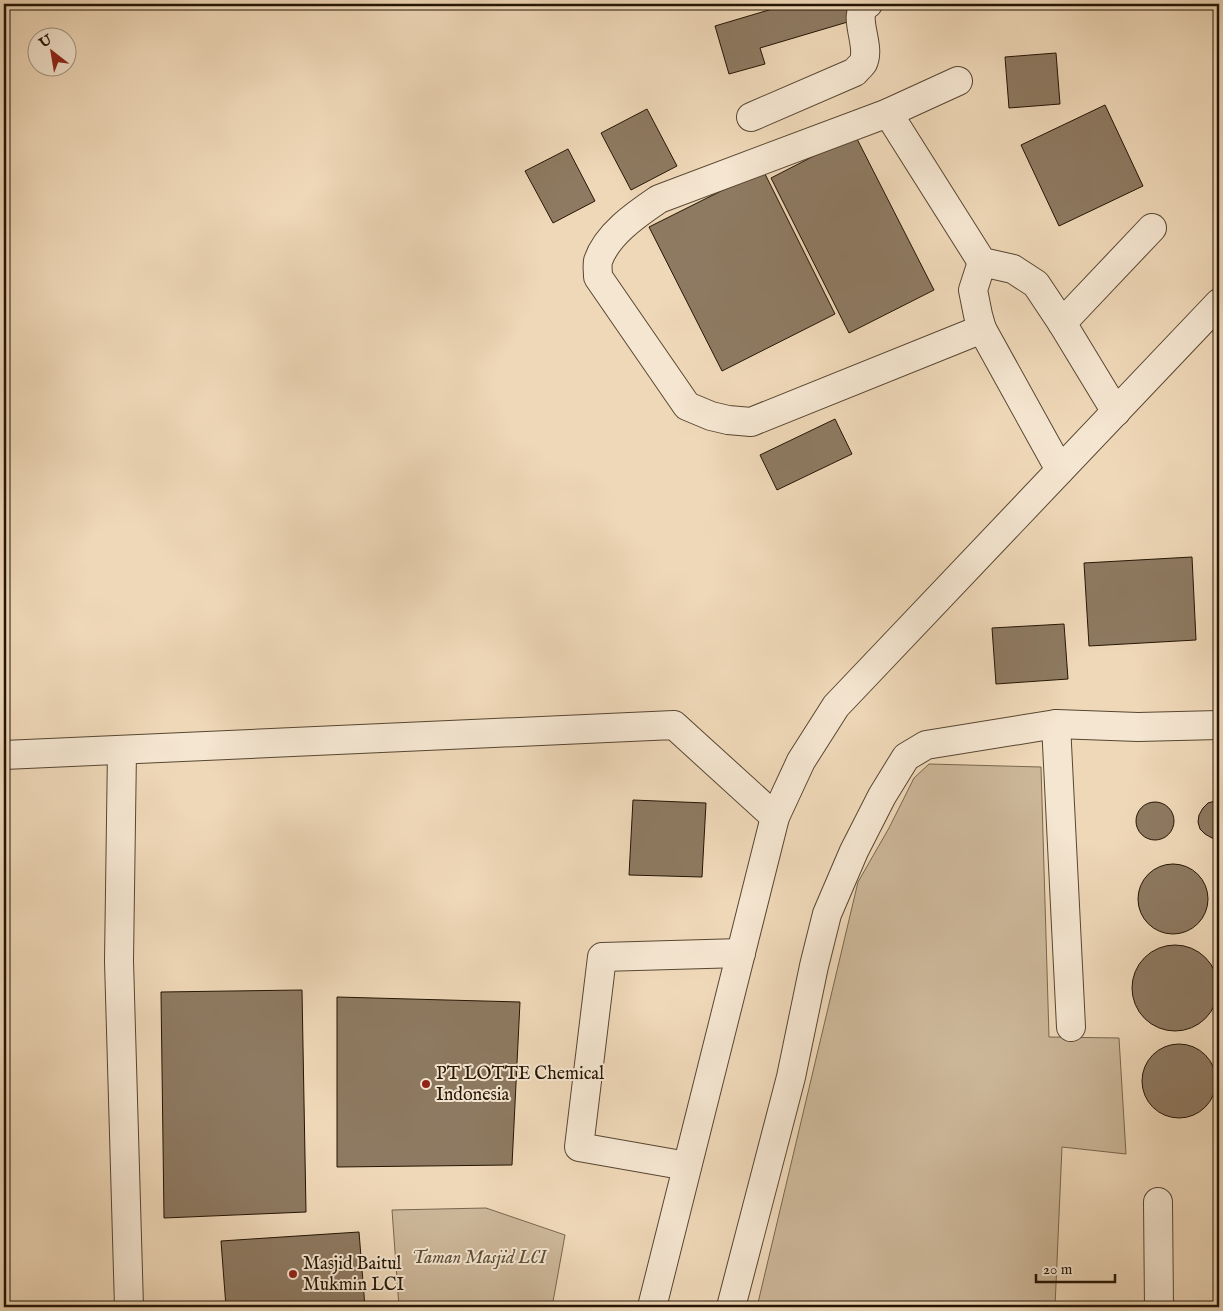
<svg xmlns="http://www.w3.org/2000/svg" width="1223" height="1311" viewBox="0 0 1223 1311" font-family="'IM FELL English',serif">
<rect width="100%" height="100%" fill="#efd8b8"/>
<filter id="stains"><feTurbulence type="fractalNoise" baseFrequency=".004" numOctaves="4"/><feColorMatrix values="0 0 0 0 .2 0 0 0 0 .09 0 0 0 0 .02 0 0 0 .5 -.17"/></filter>
<radialGradient id="worn" r=".72"><stop offset=".6" stop-color="#630" stop-opacity="0"/><stop offset="1" stop-color="#630" stop-opacity=".3"/></radialGradient>
<!-- green -->
<g fill="#ccb799" stroke="#78664e">
<path d="M 929,764 L 1041,767 L 1049,1037 L 1119,1038 L 1126,1154 L 1062,1147 L 1055,1307 L 757,1307 L 858,882 L 889,828 L 914,778 Z"/>
<path d="M 486,1208 L 565,1235 L 552,1307 L 399,1307 L 392,1210 Z"/>
</g>
<!-- building -->
<g fill="#8e7a62" stroke="#241504">
<path d="M 789,4 L 846,4 L 851,21 L 760,48 L 765,64 L 729,74 L 715,26 Z"/>
<path d="M 1056,53 L 1060,104 L 1009,108 L 1005,57 Z"/>
<path d="M 1105,105 L 1143,186 L 1059,226 L 1021,145 Z"/>
<path d="M 647,109 L 677,166 L 631,190 L 601,133 Z"/>
<path d="M 855,135 L 934,290 L 849,333 L 771,178 Z"/>
<path d="M 568,149 L 595,201 L 553,223 L 525,171 Z"/>
<path d="M 763,170 L 835,314 L 722,371 L 649,227 Z"/>
<path d="M 835,419 L 852,454 L 777,490 L 760,455 Z"/>
<path d="M 1192,557 L 1196,640 L 1089,646 L 1084,563 Z"/>
<path d="M 1064,624 L 1068,679 L 996,684 L 992,628 Z"/>
<path d="M 633,800 L 706,803 L 702,877 L 629,875 Z"/>
<path d="M 1215,801 L 1219,801 L 1219,838 L 1212,838 L 1205,834 L 1200,829 L 1198,822 L 1199,815 L 1203,808 L 1208,803 Z"/>
<circle cx="1155" cy="821" r="19"/>
<circle cx="1173" cy="899" r="35"/>
<circle cx="1175" cy="988" r="43"/>
<path d="M 302,990 L 306,1212 L 164,1218 L 161,992 Z"/>
<path d="M 337,997 L 520,1002 L 512,1165 L 337,1167 Z"/>
<circle cx="1179" cy="1081" r="37"/>
<path d="M 359,1232 L 365,1307 L 226,1307 L 221,1241 Z"/>
</g>
<g fill="none" stroke-linecap="round" stroke-linejoin="round">
<defs>
<g id="minor">
<path d="M 958,81 L 888,113 L 659,199 C 637,214 607,234 598,261 C 597,265 598,271 598,277 L 687,406 L 711,416 L 728,420 L 751,422 L 982,329"/>
<path d="M 888,113 L 982,262 L 1013,269 L 1036,284 L 1062,323 L 1116,412"/>
<path d="M 751,117 L 855,72 C 857,69 861,66 863,63 C 872,45 850,14 868,4"/>
<path d="M 982,262 L 973,290 L 978,315 L 982,329 L 1060,470"/>
<path d="M 1062,323 L 1152,228"/>
<path d="M 1056,724 L 1071,1027"/>
<path d="M 122,750 L 119,961 L 129,1307"/>
<path d="M 4,755 L 674,725 L 775,817"/>
<path d="M 687,1166 L 579,1147 L 602,957 L 741,953"/>
<path d="M 1158,1202 L 1159,1307"/>
<path d="M 652,1307 L 775,817 L 801,761 L 836,706 L 1219,303"/>
<path d="M 731,1307 L 791,1077 L 814,966 L 827,914 L 854,851 L 882,796 L 906,757 L 926,745 L 1056,724 L 1138,727 L 1219,725"/>
</g>
</defs>
<!-- minor casing -->
<use href="#minor" stroke="#574631" stroke-width="30"/>
<!-- minor -->
<use href="#minor" stroke="#f5e6d1" stroke-width="28"/>
</g>
<!-- markers -->
<g fill="#8f2418" stroke="#f5e6d1" stroke-width="2">
<circle cx="426" cy="1084" r="5"/>
<circle cx="293" cy="1274" r="5"/>
</g>
<g text-anchor="middle" dominant-baseline="central" stroke-width="4" stroke-linejoin="round" paint-order="stroke">
<!-- poi labels -->
<g font-size="18" fill="#241504" stroke="#f5e6d1" text-anchor="start">
<text x="436" y="1074">PT LOTTE Chemical<tspan x="436" dy="21">Indonesia</tspan></text>
<text x="303" y="1264">Masjid Baitul<tspan x="303" dy="21">Mukmin LCI</tspan></text>
</g>
<!-- park labels -->
<g font-size="18" font-style="italic" fill="#5f4e38" stroke="#f5e6d1">
<text x="479" y="1258">Taman Masjid LCI</text>
</g>
</g>
<!-- margin -->
<rect width="1223" height="1311" fill="none" stroke="#efd8b8" stroke-width="20"/>
<rect x="5" y="5" width="1213" height="1301" fill="none" stroke="#241504" stroke-width="2.5"/>
<rect x="10" y="10" width="1203" height="1291" fill="none" stroke="#241504"/>
<!-- north arrow -->
<g transform="translate(52 52) rotate(329)"><circle r="24" fill="#f5e6d1" stroke="#a1927f"/>
<path d="M0-4L9 19L0 12L-9 19Z" fill="#8f2418"/>
<text y="-8" font-size="14" font-weight="bold" text-anchor="middle" fill="#241504">U</text>
</g>
<!-- scale -->
<path d="M1036 1274v8h79v-8" fill="none" stroke="#241504" stroke-width="2.5"/>
<text x="1043" y="1274" font-size="15" fill="#241504" stroke="#f5e6d1" stroke-width="4" paint-order="stroke">20 m</text>
<rect width="100%" height="100%" filter="url(#stains)"/>
<rect width="100%" height="100%" fill="url(#worn)"/>
</svg>
